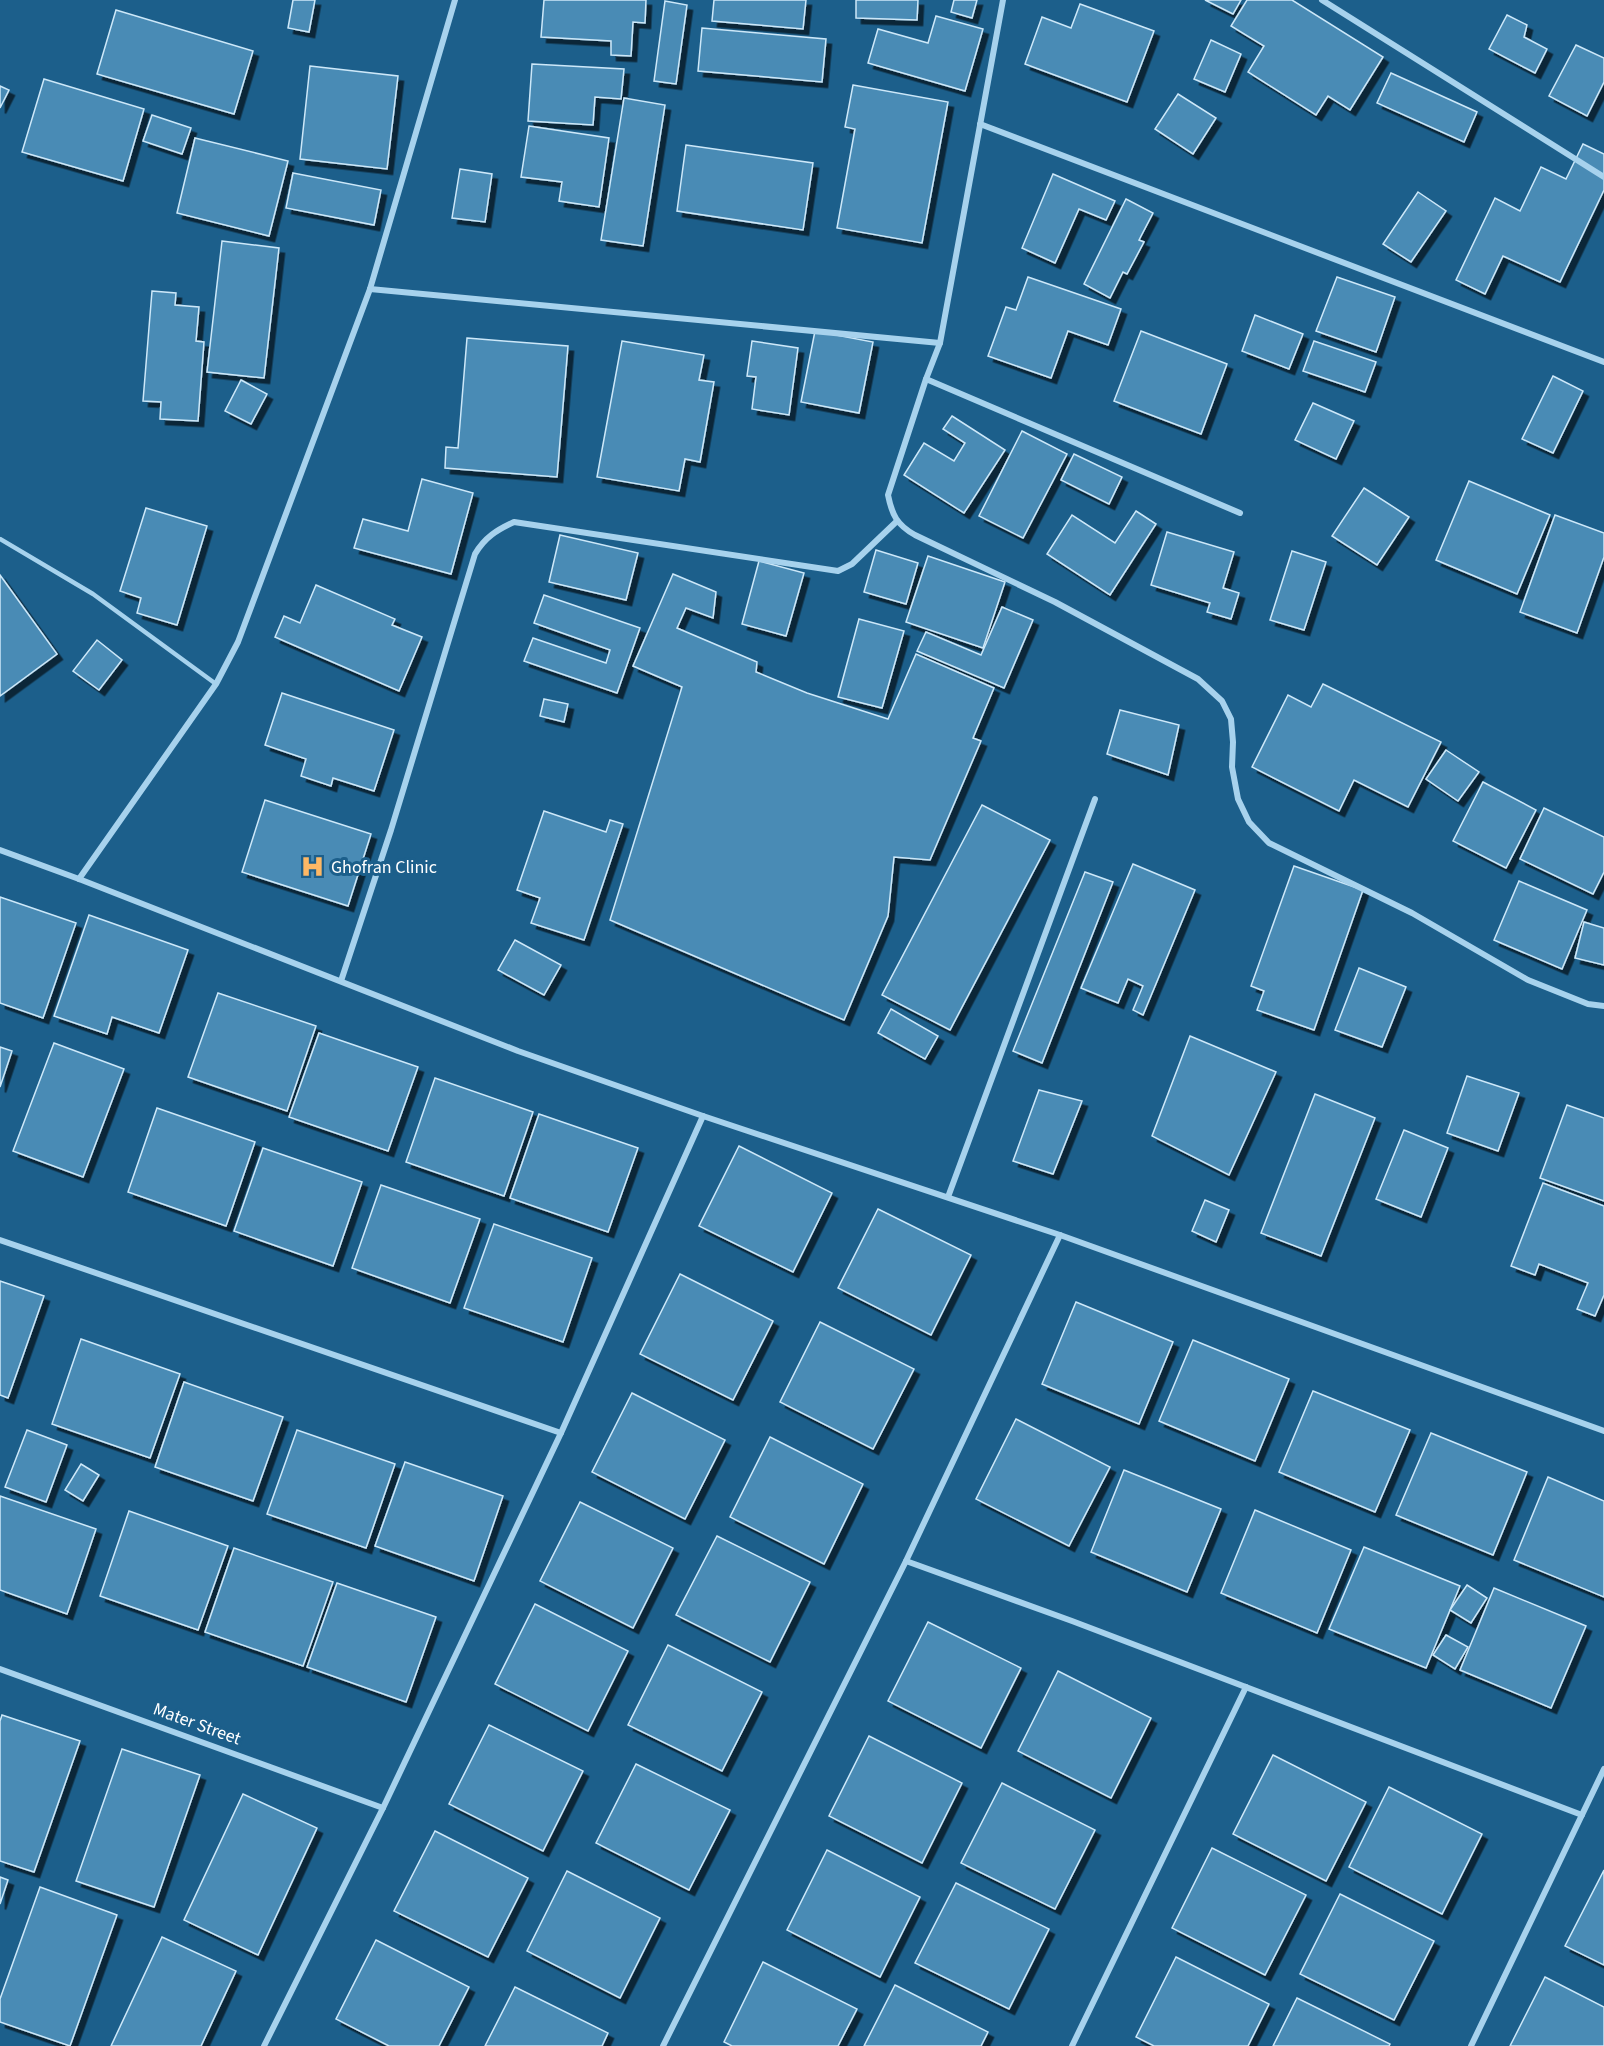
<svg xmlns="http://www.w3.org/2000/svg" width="1604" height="2046" viewBox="0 0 1604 2046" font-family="'Source Sans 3',sans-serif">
<defs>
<filter id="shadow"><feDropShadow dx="5.5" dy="5.5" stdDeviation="0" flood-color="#0009"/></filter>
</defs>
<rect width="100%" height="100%" fill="#1c5f8b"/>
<!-- building -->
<g fill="#498bb5" stroke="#cde8f9" stroke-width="1.5" filter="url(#shadow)">
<path d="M 293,0 L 315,0 L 309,32 L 288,28 Z"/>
<path d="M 544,0 L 646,0 L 645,23 L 633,22 L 631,56 L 611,55 L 611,41 L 541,37 Z"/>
<path d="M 714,0 L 806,0 L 803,29 L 712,21 Z"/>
<path d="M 856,0 L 918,0 L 917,20 L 856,18 Z"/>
<path d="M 954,0 L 977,0 L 972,18 L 951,12 Z"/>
<path d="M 1205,0 L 1241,0 L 1233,14 Z"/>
<path d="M 1247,0 L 1292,0 L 1383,57 L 1350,110 L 1328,96 L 1316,115 L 1248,72 L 1264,46 L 1231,26 Z"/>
<path d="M 665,1 L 687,5 L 676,84 L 654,81 Z"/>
<path d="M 1080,4 L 1154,31 L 1127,102 L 1025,64 L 1042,17 L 1071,28 Z"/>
<path d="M 116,10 L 253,51 L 234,114 L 97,74 Z"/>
<path d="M 1507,15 L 1527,25 L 1524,37 L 1547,49 L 1535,73 L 1489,49 Z"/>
<path d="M 936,16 L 983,29 L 965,91 L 868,63 L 878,29 L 928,43 Z"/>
<path d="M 702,28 L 826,39 L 822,82 L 698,71 Z"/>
<path d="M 1211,40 L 1241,54 L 1225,92 L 1194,79 Z"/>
<path d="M 1576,45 L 1604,58 L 1604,82 L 1587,116 L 1549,96 Z"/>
<path d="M 532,64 L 624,69 L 621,99 L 595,97 L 593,125 L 528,121 Z"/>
<path d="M 310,66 L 398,76 L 387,169 L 300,159 Z"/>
<path d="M 1391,73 L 1477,112 L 1464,142 L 1377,103 Z"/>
<path d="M 44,79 L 144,109 L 123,181 L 22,152 Z"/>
<path d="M 853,85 L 948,102 L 922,243 L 837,228 L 855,129 L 845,127 Z"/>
<path d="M 0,86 L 9,90 L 0,108 Z"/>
<path d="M 1178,94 L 1216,118 L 1193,154 L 1155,129 Z"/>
<path d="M 624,98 L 665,105 L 643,246 L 601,240 Z"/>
<path d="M 152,115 L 191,128 L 182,154 L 143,141 Z"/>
<path d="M 529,126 L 609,138 L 599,207 L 559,201 L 562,182 L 521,177 Z"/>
<path d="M 195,138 L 288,161 L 269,236 L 177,213 Z"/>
<path d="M 1583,144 L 1604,154 L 1604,190 L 1560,282 L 1503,256 L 1485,294 L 1456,280 L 1495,198 L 1520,211 L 1541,167 L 1566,179 Z"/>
<path d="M 686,145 L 813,163 L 803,230 L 677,211 Z"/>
<path d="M 460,169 L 492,174 L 485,222 L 452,218 Z"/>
<path d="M 293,173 L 381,190 L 374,225 L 286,208 Z"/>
<path d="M 1053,174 L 1115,201 L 1106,220 L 1079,209 L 1055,263 L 1022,248 Z"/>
<path d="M 1418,192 L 1446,211 L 1411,262 L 1383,244 Z"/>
<path d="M 1126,199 L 1153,213 L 1139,240 L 1144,242 L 1127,274 L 1123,272 L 1110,298 L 1084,284 Z"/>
<path d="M 222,241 L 279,248 L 264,378 L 207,372 Z"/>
<path d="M 1028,277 L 1121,309 L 1108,345 L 1068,331 L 1051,378 L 988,356 L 1006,307 L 1016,310 Z"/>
<path d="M 1337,277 L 1395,297 L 1376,352 L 1316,331 Z"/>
<path d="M 152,291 L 176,293 L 175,305 L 199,307 L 196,341 L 204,342 L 198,421 L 160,419 L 161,402 L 143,401 Z"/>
<path d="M 1255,315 L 1303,334 L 1289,369 L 1242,351 Z"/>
<path d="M 815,331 L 873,342 L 859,413 L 801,402 Z"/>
<path d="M 1141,331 L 1227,364 L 1201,434 L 1114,401 Z"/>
<path d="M 467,338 L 568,346 L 557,477 L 445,468 L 446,447 L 458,448 Z"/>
<path d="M 622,341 L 704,355 L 699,380 L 714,382 L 700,462 L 685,459 L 679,491 L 597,477 Z"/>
<path d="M 752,341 L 798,348 L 789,415 L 752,409 L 756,377 L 747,376 Z"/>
<path d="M 1314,341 L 1376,362 L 1365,392 L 1303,371 Z"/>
<path d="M 1553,376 L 1583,391 L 1553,453 L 1522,439 Z"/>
<path d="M 241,380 L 267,394 L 251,424 L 225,411 Z"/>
<path d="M 1313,403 L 1354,421 L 1336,459 L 1295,440 Z"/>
<path d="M 952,416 L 1005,450 L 964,513 L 904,475 L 924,443 L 954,461 L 965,443 L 943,429 Z"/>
<path d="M 1022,431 L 1067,454 L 1023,538 L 979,516 Z"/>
<path d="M 1074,454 L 1122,477 L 1109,504 L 1061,480 Z"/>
<path d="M 422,479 L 473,493 L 451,574 L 354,548 L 363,519 L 408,531 Z"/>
<path d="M 1469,481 L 1550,515 L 1517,594 L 1436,560 Z"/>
<path d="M 1364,488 L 1409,517 L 1377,565 L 1332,536 Z"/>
<path d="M 146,508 L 207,526 L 177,625 L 137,613 L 141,598 L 120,591 Z"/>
<path d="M 1136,511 L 1156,524 L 1110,595 L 1047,554 L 1072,515 L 1115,543 Z"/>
<path d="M 1555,515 L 1604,533 L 1604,557 L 1577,633 L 1520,612 Z"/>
<path d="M 1167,532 L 1234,552 L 1223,588 L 1239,593 L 1231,619 L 1207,612 L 1210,603 L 1151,585 Z"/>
<path d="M 560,535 L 638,553 L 626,600 L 549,582 Z"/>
<path d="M 876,550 L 918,563 L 906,604 L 864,592 Z"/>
<path d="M 1292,551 L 1326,562 L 1304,630 L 1270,620 Z"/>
<path d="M 928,556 L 1005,582 L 983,648 L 906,622 Z"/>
<path d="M 759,561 L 804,573 L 786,636 L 742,624 Z"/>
<path d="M 673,574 L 716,592 L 713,618 L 686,608 L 677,628 L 757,662 L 756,672 L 807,693 L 888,719 L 916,654 L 994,688 L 973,738 L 981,741 L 930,860 L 894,857 L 888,916 L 844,1020 L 610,920 L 682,687 L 633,666 Z"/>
<path d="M 0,575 L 57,654 L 0,696 Z"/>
<path d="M 316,585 L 395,619 L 392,625 L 422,637 L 399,691 L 275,637 L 284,616 L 300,623 Z"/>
<path d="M 544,595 L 640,628 L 617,693 L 524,661 L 533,638 L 606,663 L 610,650 L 534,623 Z"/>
<path d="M 1002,607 L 1033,620 L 1004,688 L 917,651 L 926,632 L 981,655 Z"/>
<path d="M 859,619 L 904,631 L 882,708 L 838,697 Z"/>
<path d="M 97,640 L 122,660 L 99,690 L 73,671 Z"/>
<path d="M 1323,684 L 1441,742 L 1408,807 L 1354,780 L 1339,811 L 1252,767 L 1288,695 L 1311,707 Z"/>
<path d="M 282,693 L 394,730 L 374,791 L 333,778 L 331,786 L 301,776 L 306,759 L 265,745 Z"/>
<path d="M 544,699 L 568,704 L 564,722 L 540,716 Z"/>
<path d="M 1120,710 L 1179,725 L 1168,775 L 1107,754 Z"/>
<path d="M 1446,750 L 1479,772 L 1458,801 L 1426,779 Z"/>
<path d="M 1483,782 L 1536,810 L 1506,868 L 1453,841 Z"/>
<path d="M 265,800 L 371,834 L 348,906 L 242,872 Z"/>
<path d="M 982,805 L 1050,840 L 950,1030 L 882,995 Z"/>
<path d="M 1544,808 L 1604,837 L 1604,872 L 1593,894 L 1520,859 Z"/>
<path d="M 544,811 L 606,832 L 610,820 L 623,824 L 584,940 L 531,923 L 540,898 L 517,890 Z"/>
<path d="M 1133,864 L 1195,890 L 1143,1015 L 1133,1010 L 1143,986 L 1128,979 L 1118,1003 L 1081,988 Z"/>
<path d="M 1294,866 L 1363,890 L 1314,1030 L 1257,1010 L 1264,991 L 1251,986 Z"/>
<path d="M 1085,872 L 1113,882 L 1042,1063 L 1013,1051 Z"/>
<path d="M 1519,881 L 1587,910 L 1562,969 L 1494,940 Z"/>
<path d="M 0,897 L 76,923 L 43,1018 L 0,1003 Z"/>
<path d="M 89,915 L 188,950 L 159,1033 L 112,1017 L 107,1034 L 54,1016 Z"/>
<path d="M 1584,922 L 1604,928 L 1604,965 L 1575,958 Z"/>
<path d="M 515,940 L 561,965 L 544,995 L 498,970 Z"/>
<path d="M 1359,968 L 1406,987 L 1382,1047 L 1335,1030 Z"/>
<path d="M 218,993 L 316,1026 L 287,1111 L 188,1077 Z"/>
<path d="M 891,1009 L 938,1036 L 925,1059 L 878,1033 Z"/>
<path d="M 319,1033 L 418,1067 L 388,1151 L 289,1117 Z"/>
<path d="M 1190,1036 L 1276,1072 L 1229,1175 L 1152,1136 Z"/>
<path d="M 54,1043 L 124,1069 L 83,1177 L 13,1151 Z"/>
<path d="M 0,1047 L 12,1051 L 0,1087 Z"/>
<path d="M 1467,1076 L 1519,1093 L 1498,1151 L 1447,1133 Z"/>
<path d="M 435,1078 L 533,1112 L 504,1196 L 406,1162 Z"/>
<path d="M 1039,1090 L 1082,1101 L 1053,1174 L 1013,1161 Z"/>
<path d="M 1315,1094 L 1375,1118 L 1321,1256 L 1261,1233 Z"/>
<path d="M 1567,1105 L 1604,1118 L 1604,1201 L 1540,1178 Z"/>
<path d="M 157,1108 L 255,1142 L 226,1226 L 128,1192 Z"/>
<path d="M 539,1114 L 638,1148 L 608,1232 L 510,1198 Z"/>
<path d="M 1404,1130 L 1448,1148 L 1421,1217 L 1376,1199 Z"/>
<path d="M 739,1146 L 832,1193 L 793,1272 L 699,1226 Z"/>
<path d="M 263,1148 L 362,1182 L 333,1266 L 234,1231 Z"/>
<path d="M 1543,1183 L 1604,1206 L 1604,1295 L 1595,1316 L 1577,1309 L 1588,1283 L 1539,1264 L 1535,1275 L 1511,1266 Z"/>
<path d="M 381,1185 L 480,1219 L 450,1303 L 352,1268 Z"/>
<path d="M 1205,1200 L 1229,1210 L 1216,1242 L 1192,1231 Z"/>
<path d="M 878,1209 L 971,1255 L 931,1335 L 838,1288 Z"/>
<path d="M 494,1224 L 592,1258 L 563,1342 L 464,1308 Z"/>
<path d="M 680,1274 L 773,1321 L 733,1400 L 640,1354 Z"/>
<path d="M 0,1281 L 44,1296 L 8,1398 L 0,1395 Z"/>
<path d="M 1076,1302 L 1173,1342 L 1139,1424 L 1042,1384 Z"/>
<path d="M 820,1322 L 914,1369 L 873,1449 L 780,1402 Z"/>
<path d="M 81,1339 L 180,1374 L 150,1458 L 52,1424 Z"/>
<path d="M 1193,1340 L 1289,1379 L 1255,1461 L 1159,1421 Z"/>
<path d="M 184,1382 L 283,1417 L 253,1501 L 155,1467 Z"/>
<path d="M 1313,1391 L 1410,1430 L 1375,1512 L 1279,1472 Z"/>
<path d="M 632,1393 L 725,1440 L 685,1519 L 592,1472 Z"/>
<path d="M 1016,1419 L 1110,1467 L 1069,1546 L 976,1499 Z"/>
<path d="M 27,1430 L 67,1445 L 46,1502 L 5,1487 Z"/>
<path d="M 297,1430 L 395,1464 L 366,1548 L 267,1514 Z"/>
<path d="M 1431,1433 L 1527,1472 L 1493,1555 L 1396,1515 Z"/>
<path d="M 770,1437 L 863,1484 L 824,1564 L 730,1517 Z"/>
<path d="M 405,1462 L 503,1496 L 474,1581 L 375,1546 Z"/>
<path d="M 81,1464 L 99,1475 L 83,1501 L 65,1490 Z"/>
<path d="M 1124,1470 L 1221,1509 L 1187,1592 L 1091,1552 Z"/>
<path d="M 1548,1477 L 1604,1501 L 1604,1597 L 1514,1560 Z"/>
<path d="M 0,1496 L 96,1529 L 67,1614 L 0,1590 Z"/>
<path d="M 580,1502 L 673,1548 L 633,1628 L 540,1581 Z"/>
<path d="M 1255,1510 L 1351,1550 L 1317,1633 L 1221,1593 Z"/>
<path d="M 129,1511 L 228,1546 L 198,1630 L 100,1596 Z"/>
<path d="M 717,1536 L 810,1582 L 770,1662 L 676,1615 Z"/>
<path d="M 1364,1547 L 1460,1586 L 1426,1668 L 1329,1629 Z"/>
<path d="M 234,1548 L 333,1582 L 303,1666 L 205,1632 Z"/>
<path d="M 337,1583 L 436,1617 L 406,1702 L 307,1667 Z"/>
<path d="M 1467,1585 L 1487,1598 L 1471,1623 L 1450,1610 Z"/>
<path d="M 1494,1588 L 1586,1626 L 1551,1708 L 1460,1670 Z"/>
<path d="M 535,1604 L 628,1651 L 588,1731 L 495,1684 Z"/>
<path d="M 928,1622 L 1021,1668 L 981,1748 L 888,1701 Z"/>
<path d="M 1446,1635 L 1468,1647 L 1455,1669 L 1433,1655 Z"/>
<path d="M 668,1645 L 762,1692 L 722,1771 L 628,1725 Z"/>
<path d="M 1058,1671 L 1151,1718 L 1111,1798 L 1018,1751 Z"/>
<path d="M 2,1715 L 80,1741 L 34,1872 L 0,1861 L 0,1721 Z"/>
<path d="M 489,1725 L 583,1771 L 543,1851 L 449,1804 Z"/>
<path d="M 869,1736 L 962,1783 L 922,1863 L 829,1816 Z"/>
<path d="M 122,1749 L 200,1775 L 154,1907 L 76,1881 Z"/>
<path d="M 1273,1755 L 1366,1802 L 1326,1881 L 1233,1834 Z"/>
<path d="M 636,1764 L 730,1810 L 689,1890 L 596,1843 Z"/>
<path d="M 1002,1783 L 1095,1830 L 1055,1909 L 961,1863 Z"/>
<path d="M 1389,1787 L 1482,1834 L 1442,1914 L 1349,1867 Z"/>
<path d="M 243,1794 L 317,1828 L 258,1955 L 184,1920 Z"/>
<path d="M 435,1831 L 528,1878 L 488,1957 L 394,1911 Z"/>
<path d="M 1212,1848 L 1306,1895 L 1265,1975 L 1172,1928 Z"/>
<path d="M 827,1850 L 920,1897 L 880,1977 L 787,1930 Z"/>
<path d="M 1604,1870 L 1604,1965 L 1565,1946 Z"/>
<path d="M 567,1871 L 660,1918 L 620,1998 L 527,1951 Z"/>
<path d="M 0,1877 L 8,1880 L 0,1904 Z"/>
<path d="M 956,1883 L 1049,1929 L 1009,2009 L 915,1963 Z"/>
<path d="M 40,1887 L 117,1915 L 70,2046 L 0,2022 L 0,1999 Z"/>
<path d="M 1340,1894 L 1434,1941 L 1394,2020 L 1300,1974 Z"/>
<path d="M 162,1937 L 236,1971 L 201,2046 L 111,2046 Z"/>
<path d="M 376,1940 L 469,1987 L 439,2046 L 389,2046 L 336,2019 Z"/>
<path d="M 1176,1957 L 1269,2004 L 1248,2046 L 1154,2046 L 1136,2037 Z"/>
<path d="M 763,1962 L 857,2009 L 838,2046 L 732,2046 L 724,2042 Z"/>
<path d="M 1545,1977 L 1604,2007 L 1604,2046 L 1510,2046 Z"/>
<path d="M 895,1985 L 988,2032 L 981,2046 L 864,2046 Z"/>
<path d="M 515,1987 L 608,2033 L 602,2046 L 485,2046 Z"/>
<path d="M 1297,1998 L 1390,2044 L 1389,2046 L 1273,2046 Z"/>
</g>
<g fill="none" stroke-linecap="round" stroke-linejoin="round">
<!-- service -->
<path stroke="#a7d2ed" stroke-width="4.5" d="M 0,539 L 93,594 L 216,684"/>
<!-- minor -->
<g stroke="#a7d2ed" stroke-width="6">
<path d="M 1003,0 L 940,343 L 926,379 L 888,495 C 892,515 897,525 915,535 L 1055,602 L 1198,679 L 1222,701 L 1231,719 L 1233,742 L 1232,767 L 1238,799 L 1249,822 L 1269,843 L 1412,913 L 1528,980 L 1588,1004 L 1604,1006"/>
<path d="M 1322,0 L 1604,177"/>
<path d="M 980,124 L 1604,362"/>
<path d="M 370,289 L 940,343"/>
<path d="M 926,379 L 1240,513"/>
<path d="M 0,850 L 79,879 L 518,1051 L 703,1116 L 1060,1235 L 1604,1431"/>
<path d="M 79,879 L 216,684 L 238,642 L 370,289 L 455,0"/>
<path d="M 341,981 L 391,830 L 475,554 C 485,537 497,530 514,522 L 838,571 L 852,564 L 896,522"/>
<path d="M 948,1197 L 1095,799"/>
<path d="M 0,1240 L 561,1433"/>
<path d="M 906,1561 L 1072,1621 L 1582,1815"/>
<path d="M 0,1669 L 383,1808"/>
<path d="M 264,2046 L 383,1808 L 561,1433 L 703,1116"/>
<path d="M 663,2046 L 906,1561 L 1060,1235"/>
<path d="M 1072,2046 L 1246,1687"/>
<path d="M 1471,2046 L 1604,1769"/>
</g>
</g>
<!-- icons -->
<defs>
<symbol id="hospital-bare" viewBox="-9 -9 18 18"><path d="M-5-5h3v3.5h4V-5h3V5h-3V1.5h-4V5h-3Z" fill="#fdb865" stroke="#1c5f8b" stroke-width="2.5" paint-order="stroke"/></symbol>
</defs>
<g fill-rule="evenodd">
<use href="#hospital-bare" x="296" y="850" width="33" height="33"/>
</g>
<g text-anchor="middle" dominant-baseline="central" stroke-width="6" stroke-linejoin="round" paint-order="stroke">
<!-- poi labels -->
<g font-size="18" fill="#fff" stroke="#1c5f8b" text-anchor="start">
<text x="331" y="867">Ghofran Clinic</text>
</g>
<!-- street labels -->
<g font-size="18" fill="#fff" stroke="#1c5f8b">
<text transform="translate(197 1724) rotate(20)">Mater Street</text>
</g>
</g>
</svg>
